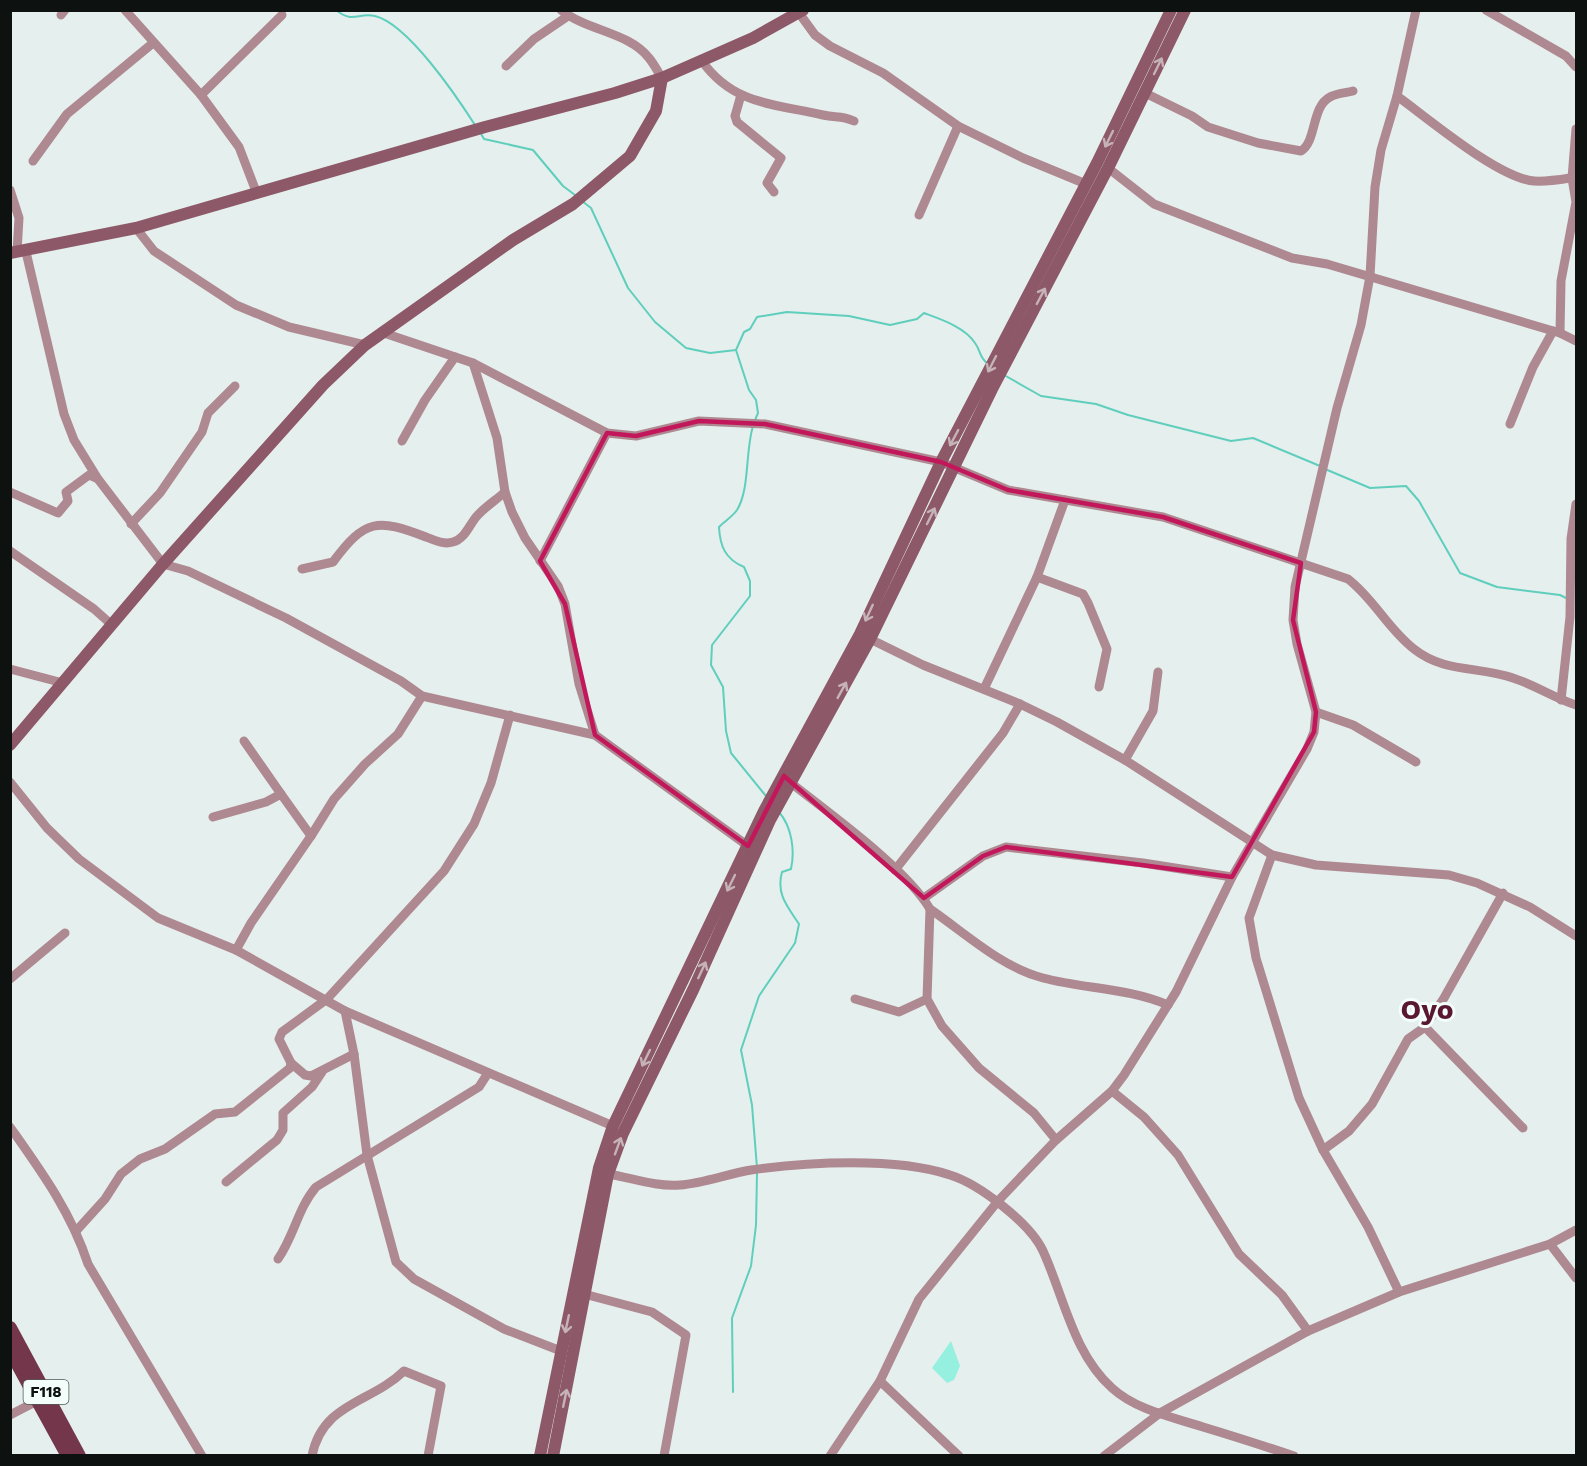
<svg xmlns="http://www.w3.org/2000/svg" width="1587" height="1466" viewBox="0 0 1587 1466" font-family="'Work Sans',sans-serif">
<rect width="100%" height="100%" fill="#e5efed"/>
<!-- green -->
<path fill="#96f0e0" d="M 951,1341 L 960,1366 L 954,1380 L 947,1383 L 932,1368 Z"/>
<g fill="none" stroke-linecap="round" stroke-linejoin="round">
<!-- stream -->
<g stroke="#5fcebd" stroke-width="2">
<path d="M 336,10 C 353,24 358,12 375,16 C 408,24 457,97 475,125"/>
<path d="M 480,132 L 484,139 L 533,150 L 563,186 L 575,195"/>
<path d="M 582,201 L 591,208 L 628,288 L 655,322 L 686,348 L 710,353 L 736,350 L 744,332 L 750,329 L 757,317 L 787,312 L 849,316 L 890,325 L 917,319 L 924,313 C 940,319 965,327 975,343 C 981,351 979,357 987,363"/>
<path d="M 736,350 L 749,390 L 756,400 L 758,413 L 755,420"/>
<path d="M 1004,375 L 1041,396 L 1096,404 L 1128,415 L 1231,441 L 1253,438 L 1320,466"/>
<path d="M 753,426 C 745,452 750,489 737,510 C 733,516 724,522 719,527 C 720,546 725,559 744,567 L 750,581 L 750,596 L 712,645 L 711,665 L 723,687 L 726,731 L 731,753 L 766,796"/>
<path d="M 1325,469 L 1370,488 L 1406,486 L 1419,501 L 1460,573 L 1497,587 L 1560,595 L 1568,599"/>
<path d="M 757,1168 L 752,1105 L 741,1050 L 759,996 L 795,943 L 799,924 C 787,906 776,894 782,872 L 791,869 C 795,851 792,827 779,812"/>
<path d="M 733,1392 L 732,1318 L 751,1266 L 756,1225 L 757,1173"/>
</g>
<!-- minor -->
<g stroke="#ae8992" stroke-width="9">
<path d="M 125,10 L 201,95 L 239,147 L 257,194"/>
<path d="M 561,10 C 587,31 629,32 649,58 C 654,64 658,72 662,78"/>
<path d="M 1486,10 L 1566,56 L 1576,67"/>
<path d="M 799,13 L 815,35 L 830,46 L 883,73 L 958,126 L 1023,158 L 1086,184"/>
<path d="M 61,15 L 65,10"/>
<path d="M 702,61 C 733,105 775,104 823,115 C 836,118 841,115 854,121"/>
<path d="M 506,66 L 534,39 L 568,16"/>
<path d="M 1145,93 L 1192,116 L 1208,127 L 1258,143 L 1301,151 C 1317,141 1311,107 1330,97 C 1337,93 1346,93 1353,91"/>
<path d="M 201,95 L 282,15"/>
<path d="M 741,95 L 735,116 L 737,122 L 781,158 L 767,183 L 774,192"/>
<path d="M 1397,96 C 1429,119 1498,178 1534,181 C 1548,182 1563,179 1576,177"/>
<path d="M 33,161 L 67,114 L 153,43"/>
<path d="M 1108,168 L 1154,204 L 1292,258 L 1327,264 L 1560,333 L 1576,341"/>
<path d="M 10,190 L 19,218 L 17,252"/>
<path d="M 919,215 L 958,126"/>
<path d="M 136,228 L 154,251 L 236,305 L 289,327 L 365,345"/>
<path d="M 26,252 L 64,414 L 74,440 L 98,479 L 163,564 L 188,571 L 286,618 L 401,681 L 422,696 L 595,735 L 748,846"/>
<path d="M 381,332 L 473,363 L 607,433 L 636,436 L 699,421 L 765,424 L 941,462 L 1008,490 L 1163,517 L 1348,579 C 1374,599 1388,629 1414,649 C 1444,673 1478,666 1513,678 C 1535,685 1554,698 1576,705"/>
<path d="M 1560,333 L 1561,281 L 1576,202 L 1572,178 L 1576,129"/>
<path d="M 473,363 L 497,438 L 505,492 L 512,512 L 525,538 L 558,586 L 565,604 L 579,684 L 595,735"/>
<path d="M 1510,424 L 1533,367 L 1553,331"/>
<path d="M 402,441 L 425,400 L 455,357"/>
<path d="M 10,492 L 58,513 L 68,501 L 66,492 L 89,475 L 98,479"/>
<path d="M 131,524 L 160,493 L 202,432 L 208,413 L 235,386"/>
<path d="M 10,551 L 94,609 L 112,625"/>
<path d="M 540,561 L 607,433"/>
<path d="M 302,569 L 333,562 C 365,519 377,518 426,537 C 435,540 443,545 453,542 C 465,539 469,525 477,516 C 485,507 496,500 505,492"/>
<path d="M 1037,577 L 1083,594 L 1088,603 L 1107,649 L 1099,687"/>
<path d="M 870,639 L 923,665 L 1020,704 L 1057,722 L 1125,760 L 1272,855 L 1316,865 L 1449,875 L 1477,883 L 1530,907 L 1576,936"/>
<path d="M 10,669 L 63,683"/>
<path d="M 984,689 L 1037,577 L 1065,500"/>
<path d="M 1561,700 L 1570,617 L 1571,539 L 1576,504"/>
<path d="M 1316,712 L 1353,725 L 1416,762"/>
<path d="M 244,741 L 281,794"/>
<path d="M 1125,760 L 1153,711 L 1158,672"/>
<path d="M 10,782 L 47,828 L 79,859 L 158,918 L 236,950 L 345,1011 L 613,1126"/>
<path d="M 791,783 C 830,814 906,868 930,909 C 965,933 1001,967 1043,978 C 1085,989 1128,988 1168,1005"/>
<path d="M 213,817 L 266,802 L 281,794 L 311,836"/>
<path d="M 1272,855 L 1249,918 L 1256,958 L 1299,1098 L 1323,1150 L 1368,1227 L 1399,1292"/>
<path d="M 895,870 L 1003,733 L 1020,704"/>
<path d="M 924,898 L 983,856 L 1006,847 L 1143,863 L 1232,877"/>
<path d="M 930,909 L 927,999 L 942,1026 L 979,1068 L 1034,1113 L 1056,1140"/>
<path d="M 236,950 L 251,923 L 311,836 L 334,799 L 365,764 L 398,734 L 422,696"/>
<path d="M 10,979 L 65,933"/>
<path d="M 855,999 L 899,1012 L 927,999"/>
<path d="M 345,1011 L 354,1054 L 367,1155 L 396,1262 L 414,1279 L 504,1329 L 561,1351"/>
<path d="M 1425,1027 L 1523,1128"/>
<path d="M 291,1063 L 279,1039 L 282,1032 L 327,999 L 444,871 L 474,824 L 491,783 L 510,715"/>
<path d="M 1112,1091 L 1144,1117 L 1178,1155 L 1239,1254 L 1282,1295 L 1308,1331"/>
<path d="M 10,1127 C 41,1171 71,1212 88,1264 L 202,1456"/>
<path d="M 1323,1150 L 1349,1131 L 1372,1104 L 1408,1039 L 1425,1027 L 1444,998 L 1503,893"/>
<path d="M 608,1174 C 632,1178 656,1187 680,1185 C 704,1183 727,1174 751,1170 C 807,1162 897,1157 950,1175 C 979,1184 1030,1223 1043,1251 C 1064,1297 1073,1353 1112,1388 C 1136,1410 1172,1417 1203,1427 C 1233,1436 1264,1446 1294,1456"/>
<path d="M 226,1182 L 277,1140 L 283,1130 L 283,1113 L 312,1087 L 322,1072"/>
<path d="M 77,1230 L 105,1199 L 121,1174 L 140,1159 L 165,1149 L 215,1114 L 235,1112 L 290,1068 L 291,1063 L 305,1075 L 311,1076 L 354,1054"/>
<path d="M 1550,1244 L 1576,1278"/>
<path d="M 278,1259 C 294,1236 298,1208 316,1187 L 479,1087 L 488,1073"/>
<path d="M 584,1294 L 652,1312 L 686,1335 L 664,1456"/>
<path d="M 880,1381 L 959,1456"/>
<path d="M 10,1415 L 39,1400"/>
<path d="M 312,1456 C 322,1403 371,1403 404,1371 L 441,1386 L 428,1456"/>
<path d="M 830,1456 L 880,1381 L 919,1299 L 998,1201 L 1056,1140 L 1112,1091 L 1124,1075 L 1176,992 L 1232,877 L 1307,749 L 1314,732 L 1316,712 L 1297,644 L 1293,620 L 1295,587 L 1337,408 L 1361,325 L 1370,276 L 1375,187 L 1381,150 L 1397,96 L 1416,10"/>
<path d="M 1104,1456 L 1160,1413 L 1308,1331 L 1399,1292 L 1550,1244 L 1576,1230"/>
</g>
<!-- secondary -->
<g stroke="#8d5867" stroke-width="12">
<path d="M 10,253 L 136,228 L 485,127 L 615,93 L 662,78 L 753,38 L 803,10"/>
<path d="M 10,745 L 163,564 L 323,385 L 365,345 L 513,240 L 573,204 L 630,156 L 656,111 L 662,78"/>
<path d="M 540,1456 L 599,1168 L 613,1126 L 764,811 L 860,634 L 941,462 L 1097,163 L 1171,10"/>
<path d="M 553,1456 L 608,1174 L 623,1133 L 693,990 L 770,820 L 870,639 L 992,389 L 1108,168 L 1185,10"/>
</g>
<!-- primary -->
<g stroke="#74364a" stroke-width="14">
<path d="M 10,1328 L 79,1456"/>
<path d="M 10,1350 L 68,1456"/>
</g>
</g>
<!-- one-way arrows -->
<defs><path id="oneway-shaft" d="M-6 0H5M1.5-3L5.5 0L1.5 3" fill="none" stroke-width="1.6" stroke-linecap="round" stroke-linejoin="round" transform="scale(1.5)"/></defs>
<g stroke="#c5b3b8">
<use href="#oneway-shaft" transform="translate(1158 66) rotate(-64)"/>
<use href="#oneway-shaft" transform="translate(1109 139) rotate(116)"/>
<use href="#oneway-shaft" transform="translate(1041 296) rotate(-62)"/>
<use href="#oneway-shaft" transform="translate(992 364) rotate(117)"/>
<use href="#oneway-shaft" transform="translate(954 438) rotate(118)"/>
<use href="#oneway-shaft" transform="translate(931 516) rotate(-64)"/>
<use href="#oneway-shaft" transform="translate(869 613) rotate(115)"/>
<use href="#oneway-shaft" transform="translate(842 690) rotate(-61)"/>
<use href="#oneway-shaft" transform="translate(731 883) rotate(116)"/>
<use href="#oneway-shaft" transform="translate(702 970) rotate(-65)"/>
<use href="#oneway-shaft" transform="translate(646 1058) rotate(116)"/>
<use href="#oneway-shaft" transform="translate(618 1146) rotate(-70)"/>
<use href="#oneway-shaft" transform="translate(567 1324) rotate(102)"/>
<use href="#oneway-shaft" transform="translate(565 1398) rotate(-78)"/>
</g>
<!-- marked area -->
<path fill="none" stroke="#c2185b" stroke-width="4.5" stroke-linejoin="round" d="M 699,421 L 765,424 L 941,462 L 1008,490 L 1163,517 L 1301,563 L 1293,620 L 1316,712 L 1314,732 L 1232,877 L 1006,847 L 983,856 L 924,898 L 784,776 L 748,846 L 595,735 L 565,604 L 540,561 L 607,433 L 636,436 Z"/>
<g text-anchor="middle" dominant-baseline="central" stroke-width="6" stroke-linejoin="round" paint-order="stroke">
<!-- shield labels -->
<rect fill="#f3fdfa" stroke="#525856" stroke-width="1.5" x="23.5" y="1380" width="45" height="24" rx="4.5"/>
<g font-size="15" font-weight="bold" fill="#0d1110">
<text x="46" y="1392">F118</text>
</g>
<!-- town labels -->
<g font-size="28" font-weight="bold" fill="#5a1730" stroke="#f3fdfa">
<text x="1427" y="1009">Oyo</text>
</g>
</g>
<!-- border -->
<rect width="1587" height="1466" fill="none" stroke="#0d1110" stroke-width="24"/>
</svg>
